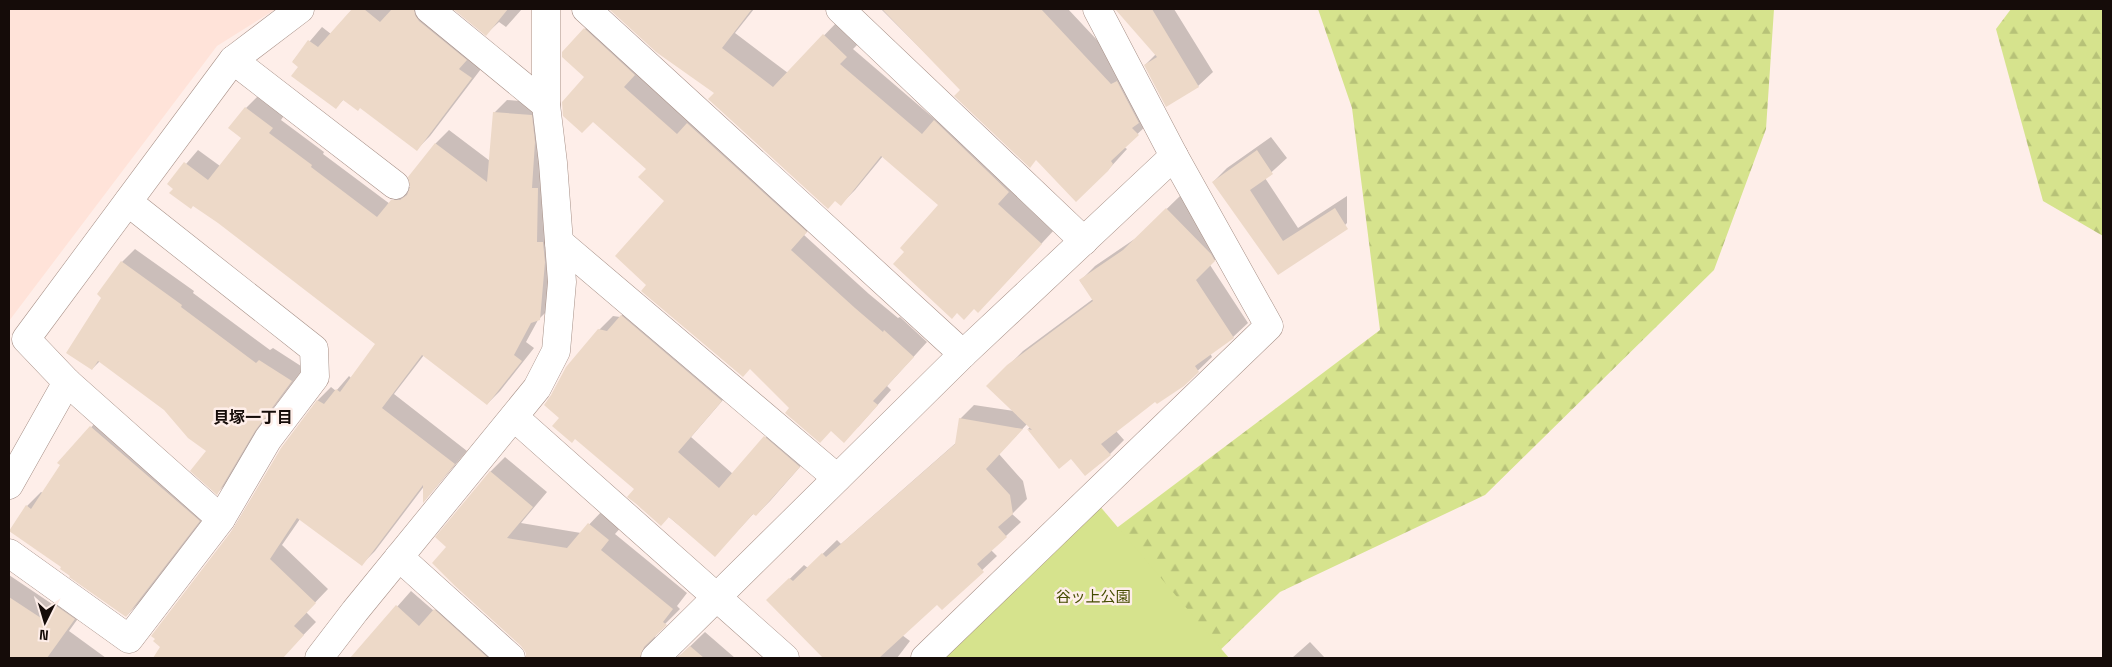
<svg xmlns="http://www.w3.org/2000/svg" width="2112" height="667" viewBox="0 0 2112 667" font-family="'Space Grotesk','Noto Sans JP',sans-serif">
<defs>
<pattern id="forest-firs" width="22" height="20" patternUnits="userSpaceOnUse" patternTransform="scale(1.25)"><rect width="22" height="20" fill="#d6e38d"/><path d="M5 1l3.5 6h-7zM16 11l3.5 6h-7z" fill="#b7c278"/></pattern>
</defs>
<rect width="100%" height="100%" fill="#feeee9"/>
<!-- built -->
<path fill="#ffe3d9" d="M 9,9 L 276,9 L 217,46 L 9,321 Z"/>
<!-- forest -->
<g fill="url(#forest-firs)">
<path d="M 1318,9 L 1774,9 L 1766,129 L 1714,270 L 1485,495 L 1280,592 L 1212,658 L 1114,530 L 1380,330 L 1352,108 Z"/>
<path d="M 2011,9 L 2103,9 L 2103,236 L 2043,201 L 1996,29 Z"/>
</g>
<!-- green -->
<path fill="#d6e38d" d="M 1098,504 L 1229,658 L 942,658 Z"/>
<!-- shadow -->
<g fill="#0003">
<path d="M 353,9 L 433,9 L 484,65 L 430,136 L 417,149 L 360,106 L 344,99 L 336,107 L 293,61 L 322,27 L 331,34 Z"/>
<path d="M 455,9 L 522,9 L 506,27 L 499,22 L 486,34 Z"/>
<path d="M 611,9 L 754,9 L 735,33 L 788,73 L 838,21 L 860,42 L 853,49 L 937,121 L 941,116 L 1055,229 L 992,297 L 940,205 L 883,156 L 855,190 L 841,204 L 715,92 L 657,51 Z"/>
<path d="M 881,9 L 1068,9 L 1126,71 L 1152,120 L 1124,147 L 1127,149 L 1108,170 L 1037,159 L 962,90 Z"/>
<path d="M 1116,9 L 1174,9 L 1213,72 L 1198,86 L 1145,65 L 1156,54 Z"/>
<path d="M 599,15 L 820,217 L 804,235 L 869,294 L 898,318 L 900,317 L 927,342 L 887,386 L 891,390 L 858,427 L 831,430 L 791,408 L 750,368 L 648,285 L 666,201 L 648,169 L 586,77 L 585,29 Z"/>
<path d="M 259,95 L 285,114 L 281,120 L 324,152 L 323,154 L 390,204 L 406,187 L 412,187 L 410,178 L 436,143 L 449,130 L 490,161 L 494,113 L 507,100 L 544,103 L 552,306 L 538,320 L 526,342 L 534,348 L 500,391 L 487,404 L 424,355 L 394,394 L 467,451 L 425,500 L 425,485 L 375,551 L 362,564 L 300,519 L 282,545 L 328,589 L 306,612 L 316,622 L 281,658 L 155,658 L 282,448 L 318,400 L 331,387 L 336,391 L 349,376 L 351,378 L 377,343 L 169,184 L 198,150 L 220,166 L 242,138 L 246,108 Z"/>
<path d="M 1271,137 L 1287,158 L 1265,178 L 1298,228 L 1347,196 L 1347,223 L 1333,237 L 1278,273 L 1213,182 L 1227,168 Z"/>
<path d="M 1181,195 L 1228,246 L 1210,265 L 1248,323 L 1233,337 L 1210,353 L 1212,357 L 1183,385 L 1156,400 L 1116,431 L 1124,440 L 1110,454 L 1072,457 L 1028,429 L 1030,427 L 1027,424 L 999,454 L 1023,481 L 1027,499 L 1012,514 L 1021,522 L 991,550 L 997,556 L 942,608 L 937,603 L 902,635 L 910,641 L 897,658 L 825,658 L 768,600 L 804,565 L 808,568 L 837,540 L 841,544 L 957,442 L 960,419 L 974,405 L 1014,411 L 988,386 L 1023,351 L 1093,299 L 1080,281 L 1095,266 L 1139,236 Z"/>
<path d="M 135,249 L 194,291 L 193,293 L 270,350 L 273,348 L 304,368 L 267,416 L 230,480 L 217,493 L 208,451 L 164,409 L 100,361 L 92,369 L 103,297 L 122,262 Z"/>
<path d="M 636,301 L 735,386 L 691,437 L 733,474 L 779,423 L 813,452 L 770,501 L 756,515 L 754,513 L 715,555 L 635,489 L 561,418 L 599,330 L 613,316 L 620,317 Z"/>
<path d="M 105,412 L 213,506 L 140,602 L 126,616 L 63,567 L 27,506 L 41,492 L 43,493 L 61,465 L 59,463 Z"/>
<path d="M 505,457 L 547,492 L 521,523 L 581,533 L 604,509 L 623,525 L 615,534 L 687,593 L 677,606 L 680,609 L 658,631 L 655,637 L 654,647 L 666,658 L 527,658 L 527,653 L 447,547 L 490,472 Z"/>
<path d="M 9,575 L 52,604 L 66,591 L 87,606 L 69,631 L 106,658 L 9,658 Z"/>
<path d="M 411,591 L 434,611 L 450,596 L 522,658 L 352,658 Z"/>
<path d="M 705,632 L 735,658 L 676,658 L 682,654 Z"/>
<path d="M 1310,642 L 1325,658 L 1292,658 Z"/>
</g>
<!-- building -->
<g fill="#edd9c8">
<path d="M 352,9 L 364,9 L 380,22 L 392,9 L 414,9 L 415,15 L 419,21 L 467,60 L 459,69 L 472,78 L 417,151 L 360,108 L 358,111 L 343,100 L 336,109 L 291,76 L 298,67 L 292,62 L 308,40 L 318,47 Z"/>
<path d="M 453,9 L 508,9 L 486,36 Z"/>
<path d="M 609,9 L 752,9 L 722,48 L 773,87 L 823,34 L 847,57 L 840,64 L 922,134 L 934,120 L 1009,192 L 998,204 L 1042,244 L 978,313 L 974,309 L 964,320 L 957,313 L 952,319 L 893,264 L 904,252 L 900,248 L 938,205 L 881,156 L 841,206 L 835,201 L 828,209 L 708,99 L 714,93 L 656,52 Z"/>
<path d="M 882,9 L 1041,9 L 1111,84 L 1117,81 L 1139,123 L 1132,128 L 1139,135 L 1111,161 L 1113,164 L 1108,171 L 1076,202 L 1036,160 L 1030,168 L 954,96 L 960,90 Z"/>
<path d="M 1115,9 L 1152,9 L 1199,87 L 1166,107 L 1144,65 L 1157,57 Z"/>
<path d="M 584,28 L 635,75 L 624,87 L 677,134 L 687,123 L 807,232 L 791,250 L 855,308 L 883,332 L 884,330 L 914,357 L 873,401 L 878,405 L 844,443 L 831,431 L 820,443 L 785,413 L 789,408 L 750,369 L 743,377 L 641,291 L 646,285 L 615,256 L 664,201 L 638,177 L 646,169 L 593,122 L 582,133 L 563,116 L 562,102 L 584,77 L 562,57 L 562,52 Z"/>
<path d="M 245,107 L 273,128 L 269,133 L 312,165 L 311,167 L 377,217 L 391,200 L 400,200 L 407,195 L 410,187 L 408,177 L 435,143 L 487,182 L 493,112 L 532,115 L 535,142 L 532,188 L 538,188 L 537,242 L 543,242 L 545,262 L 540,320 L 531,323 L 514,355 L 522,361 L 487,405 L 422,355 L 382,408 L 455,464 L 423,503 L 423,485 L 362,566 L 297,518 L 270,559 L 316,603 L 294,626 L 304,635 L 283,658 L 153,658 L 160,647 L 153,641 L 155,639 L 151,636 L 233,529 L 281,448 L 317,400 L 324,404 L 336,389 L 340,392 L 375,344 L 218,223 L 193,206 L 191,209 L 169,193 L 173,189 L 167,184 L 184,162 L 208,180 L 241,138 L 228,128 Z"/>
<path d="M 1257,150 L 1273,174 L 1250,190 L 1283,241 L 1335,208 L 1348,229 L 1278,275 L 1212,182 Z"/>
<path d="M 1166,208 L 1211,254 L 1215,261 L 1196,280 L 1234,338 L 1195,366 L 1199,372 L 1184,386 L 1157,404 L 1155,402 L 1101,444 L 1111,455 L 1085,476 L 1071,459 L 1059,469 L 1027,429 L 1032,430 L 986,386 L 1007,365 L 1093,301 L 1079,280 L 1123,250 Z"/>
<path d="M 121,261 L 182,305 L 181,307 L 256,363 L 259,360 L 292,381 L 255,431 L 217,495 L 190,471 L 206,451 L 188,438 L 164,410 L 98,361 L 92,370 L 66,353 L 101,298 L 97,294 Z"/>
<path d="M 621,315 L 722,401 L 678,452 L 719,488 L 764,436 L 800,467 L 756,516 L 753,514 L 715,557 L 669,517 L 661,526 L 635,503 L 627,497 L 634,489 L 575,439 L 572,443 L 552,426 L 559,418 L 544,405 L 551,395 L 566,367 L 598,329 L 607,331 Z"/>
<path d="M 959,418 L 1023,429 L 986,469 L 1010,495 L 1013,514 L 998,527 L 1007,537 L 977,564 L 984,572 L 942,610 L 937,605 L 879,658 L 823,658 L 766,600 L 789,578 L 793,581 L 822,553 L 826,557 L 955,444 Z"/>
<path d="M 90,426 L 200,521 L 126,617 L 69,577 L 70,576 L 60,569 L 61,567 L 9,531 L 26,505 L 31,509 L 60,465 L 57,463 Z"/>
<path d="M 490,471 L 533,507 L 507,538 L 567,548 L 588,523 L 609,540 L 601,550 L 673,609 L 663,622 L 667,625 L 644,647 L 640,658 L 526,658 L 526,653 L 521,646 L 455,586 L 432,563 L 446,547 L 435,537 Z"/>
<path d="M 9,597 L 41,618 L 52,603 L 75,619 L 47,658 L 9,658 Z"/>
<path d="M 396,605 L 419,626 L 434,609 L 488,658 L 350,658 Z"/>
<path d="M 690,646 L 704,658 L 677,658 Z"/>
</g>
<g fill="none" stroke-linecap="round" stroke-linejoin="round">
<defs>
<g id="minor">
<path d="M 429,9 L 546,105"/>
<path d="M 586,9 L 963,354"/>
<path d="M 840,9 L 1084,241"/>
<path d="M 233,60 L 395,185"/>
<path d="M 128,202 L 314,349 L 315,377 L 268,439 L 221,519"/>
<path d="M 559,242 L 837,478"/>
<path d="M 514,417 L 785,658"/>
<path d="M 9,485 L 67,382"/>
<path d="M 9,553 L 129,639 L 221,519 L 67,382 L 26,339 L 233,60 L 300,9"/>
<path d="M 399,557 L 511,658"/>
<path d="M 319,658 L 355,611 L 537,388 L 556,351 L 562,282 L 553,163 L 546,105 L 546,9"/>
<path d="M 655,658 L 963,354 L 1174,156"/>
<path d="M 925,658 L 1269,326 L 1174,156 L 1097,9"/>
</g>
</defs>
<!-- minor casing -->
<use href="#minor" stroke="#a68f86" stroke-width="29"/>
<!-- minor -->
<use href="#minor" stroke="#fff" stroke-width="28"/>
</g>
<g text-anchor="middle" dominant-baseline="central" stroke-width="5" stroke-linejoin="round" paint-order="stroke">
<!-- park labels -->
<g font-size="15" fill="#454c01" stroke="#feeee9">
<text x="1093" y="596">谷ッ上公園</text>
</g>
<!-- neighbourhood labels -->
<g font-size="16" font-weight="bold" fill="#150c09" stroke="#feeee9">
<text x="253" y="417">貝塚一丁目</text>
</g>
</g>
<!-- border -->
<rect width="2112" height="667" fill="none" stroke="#150c09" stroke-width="20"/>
<!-- north arrow -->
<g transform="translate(45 622) rotate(185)" stroke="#feeee9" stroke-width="4" paint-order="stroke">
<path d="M0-4L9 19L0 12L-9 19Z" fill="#150c09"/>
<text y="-8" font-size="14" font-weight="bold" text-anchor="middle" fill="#150c09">N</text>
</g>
</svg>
